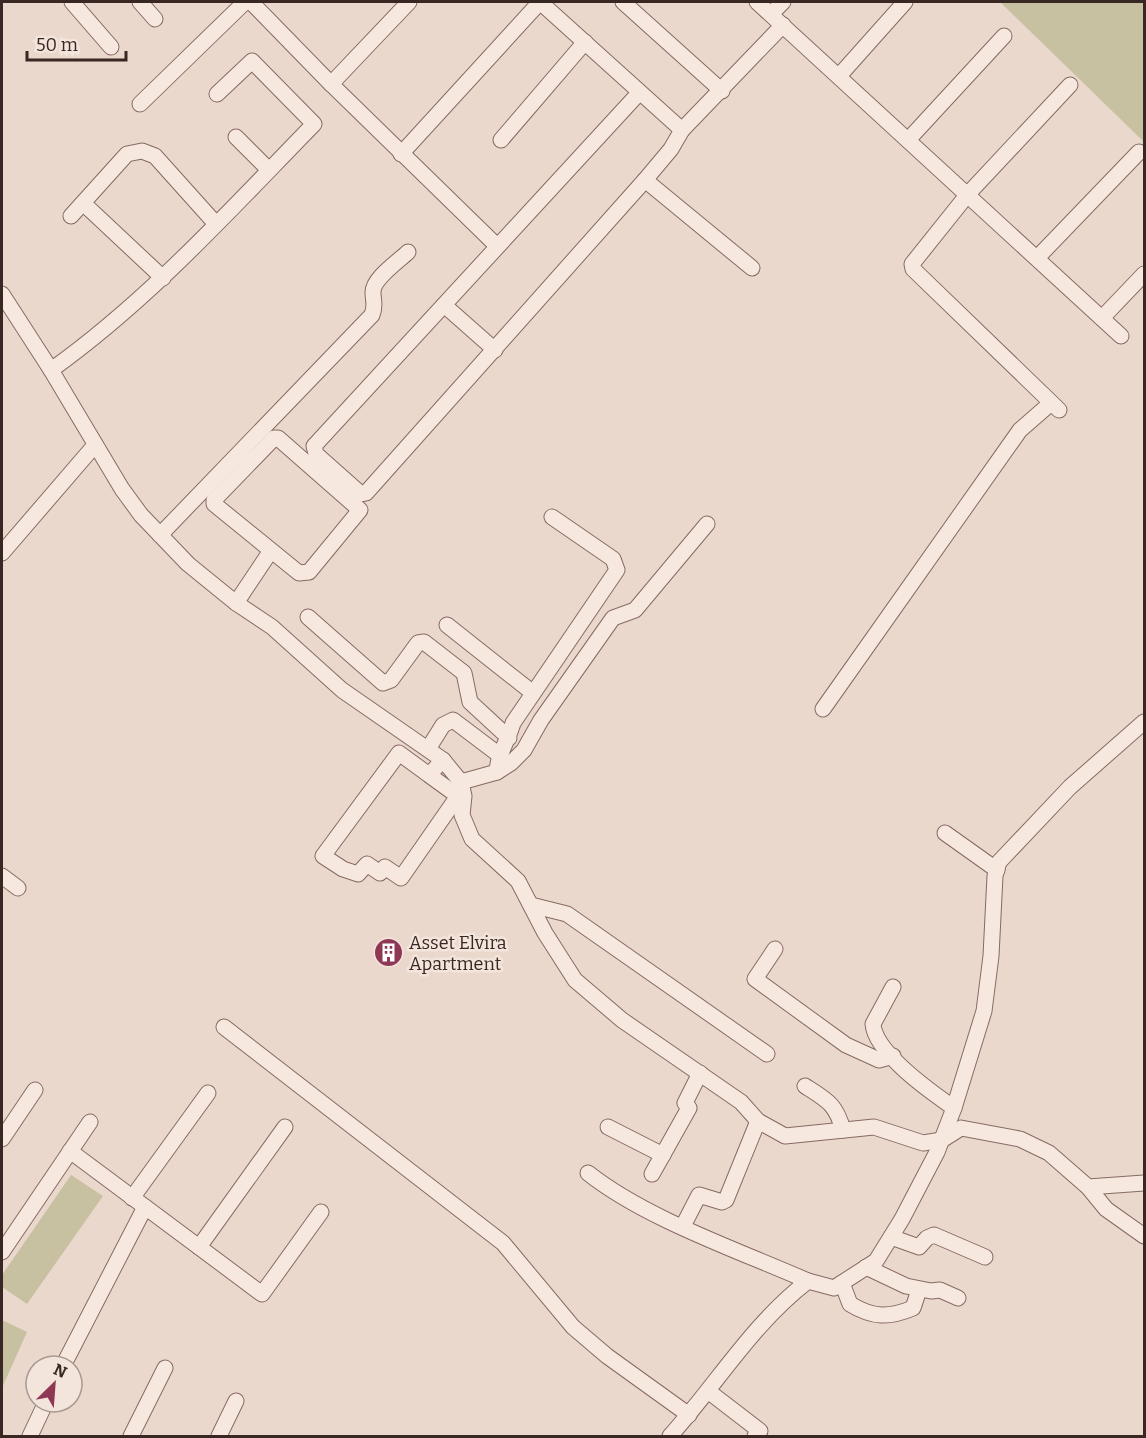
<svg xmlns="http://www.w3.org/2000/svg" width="1146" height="1438" viewBox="0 0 1146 1438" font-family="Bitter,serif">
<rect width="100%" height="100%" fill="#ebd8cd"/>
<!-- green -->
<g fill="#c8c1a1">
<path d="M 1000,2 L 1144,2 L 1144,142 Z"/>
<path d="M 71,1175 L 103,1196 L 27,1304 L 2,1287 L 2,1275 Z"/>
<path d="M 2,1320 L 27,1332 L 2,1388 Z"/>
</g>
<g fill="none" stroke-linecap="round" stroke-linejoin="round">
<defs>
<g id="minor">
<path d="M 72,2 L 111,47"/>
<path d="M 140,2 L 155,19"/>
<path d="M 251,2 L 331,84 L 497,246"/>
<path d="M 623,2 L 722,91"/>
<path d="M 757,2 L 1121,336"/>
<path d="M 771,14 L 783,2"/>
<path d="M 839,76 L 905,2"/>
<path d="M 331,84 L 409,2"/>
<path d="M 140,104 L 245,2"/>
<path d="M 682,130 L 783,25"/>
<path d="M 236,137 L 269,170"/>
<path d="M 501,140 L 585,42"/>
<path d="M 908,140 L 1004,36"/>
<path d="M 401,154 L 540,2 L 682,130 L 671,149 L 645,180 L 366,493 L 361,494 L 316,454 L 314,446 L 639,93"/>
<path d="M 645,180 L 752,268"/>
<path d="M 83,203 L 163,278"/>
<path d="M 71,216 L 127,154 L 142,151 L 155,156 L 216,224"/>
<path d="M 1038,257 L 1139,152"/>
<path d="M 2,294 L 51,370 L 122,489 L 141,515 L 188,564 L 236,603 L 272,627 L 342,690 L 443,760 L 461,782 L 464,796 L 462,815 L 472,839 L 518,881 L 545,933 L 575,980 L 622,1020 L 741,1102 L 758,1121 L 785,1136 L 874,1127 L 923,1143 L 942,1140 L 961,1128 L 1020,1139 L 1049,1153 L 1088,1187 L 1106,1209 L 1144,1236"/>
<path d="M 444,305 L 495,350"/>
<path d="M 1102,318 L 1144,274"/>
<path d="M 51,370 C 149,300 230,210 314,124 L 252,61 L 217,94"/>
<path d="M 1059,410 L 913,269 L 912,264 L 968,194 L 1070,85"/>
<path d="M 274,438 L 278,438 L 360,510 L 309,572 L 299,573 L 214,504 L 214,500 Z"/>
<path d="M 160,535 L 372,315 C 376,305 373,302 373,292 C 373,278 399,261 408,252"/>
<path d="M 2,553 L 95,445"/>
<path d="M 236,603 L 270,552"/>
<path d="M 308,617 L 383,683 L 391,680 L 418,643 L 424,642 L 464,673 L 470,702 L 509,738"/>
<path d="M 447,625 L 533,693"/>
<path d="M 823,709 L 1020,430 L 1051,403"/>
<path d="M 428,749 L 443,725 L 453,720 L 498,754"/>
<path d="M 497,772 C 498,753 508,741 513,723 L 617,570 L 613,559 L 552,517"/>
<path d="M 429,775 L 458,796 L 401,878 L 385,867 L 380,873 L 367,864 L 358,874 L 343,869 L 323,856 L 399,753 L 429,775 L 443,760"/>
<path d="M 461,782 L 497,772 L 511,763 L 524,750 L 541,720 L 613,618 L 635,610 L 707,524"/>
<path d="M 945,833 L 997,870"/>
<path d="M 2,876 L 18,888"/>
<path d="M 531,905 L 567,914 L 767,1054"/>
<path d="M 775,949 L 755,979 L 846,1045 L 879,1060 L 893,1056"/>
<path d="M 893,987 L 873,1024 C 875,1053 931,1092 954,1108"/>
<path d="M 224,1027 L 503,1243 L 573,1327 L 607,1356 L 689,1415"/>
<path d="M 805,1086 C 827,1100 836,1104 843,1130"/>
<path d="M 608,1127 L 663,1155"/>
<path d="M 2,1139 L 35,1090"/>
<path d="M 70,1151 L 262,1294 L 321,1212"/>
<path d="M 588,1173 C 646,1219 740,1251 808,1281"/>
<path d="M 652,1174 L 689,1108 L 685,1103 L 700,1073"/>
<path d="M 1088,1187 L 1144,1183"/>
<path d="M 132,1198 L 208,1093"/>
<path d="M 683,1226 L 699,1195 L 722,1202 L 726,1200 L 758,1121"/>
<path d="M 891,1237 L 919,1247 L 927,1238 L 934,1235 L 985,1257"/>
<path d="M 199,1247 L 285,1127"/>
<path d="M 2,1252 L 90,1122"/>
<path d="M 866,1267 L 906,1286 L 931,1291 L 940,1290 L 958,1298"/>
<path d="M 842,1283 L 850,1304 C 873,1318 889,1318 913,1308 L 919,1290"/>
<path d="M 63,1366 L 145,1207"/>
<path d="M 708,1391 L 760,1431 L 755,1436"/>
<path d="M 30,1436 L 46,1402"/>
<path d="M 131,1436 L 165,1368"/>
<path d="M 219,1436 L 236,1401"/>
<path d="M 670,1436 C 717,1384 752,1324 808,1281 L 834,1288 L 876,1261 L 902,1219 L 937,1152 L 954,1108 L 984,1011 L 991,956 L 995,876 L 999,862 L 1070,787 L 1144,722"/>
</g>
</defs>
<!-- minor casing -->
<use href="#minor" stroke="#876a62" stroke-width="17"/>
<!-- minor -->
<use href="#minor" stroke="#f6e8df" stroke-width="15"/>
</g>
<!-- icons -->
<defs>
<symbol id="building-disc" viewBox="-11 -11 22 22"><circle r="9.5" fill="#8f3855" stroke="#f3e5dc"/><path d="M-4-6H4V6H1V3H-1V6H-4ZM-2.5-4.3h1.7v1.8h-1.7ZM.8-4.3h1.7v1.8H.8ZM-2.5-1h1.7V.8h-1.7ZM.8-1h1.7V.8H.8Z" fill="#fff"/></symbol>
</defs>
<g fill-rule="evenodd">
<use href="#building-disc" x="372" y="936" width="33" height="33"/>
</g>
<g text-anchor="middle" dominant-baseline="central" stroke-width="5" stroke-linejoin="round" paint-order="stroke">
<!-- poi labels -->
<g font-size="18" fill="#392723" stroke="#f3e5dc" text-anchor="start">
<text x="409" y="943">Asset Elvira<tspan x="409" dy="21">Apartment</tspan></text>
</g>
</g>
<!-- border -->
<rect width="1146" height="1438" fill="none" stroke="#392723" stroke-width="6"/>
<!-- north arrow -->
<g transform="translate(54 1384) rotate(25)"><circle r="28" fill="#f3e5dc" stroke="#a99992" stroke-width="1.5"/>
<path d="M0-4.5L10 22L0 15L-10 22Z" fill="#8f3855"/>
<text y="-9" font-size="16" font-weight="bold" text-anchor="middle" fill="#392723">N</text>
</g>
<!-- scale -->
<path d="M27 51v9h99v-9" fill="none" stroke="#392723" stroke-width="3"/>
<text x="36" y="51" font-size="18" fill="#392723" stroke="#f3e5dc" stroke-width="4.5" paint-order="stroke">50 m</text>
</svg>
